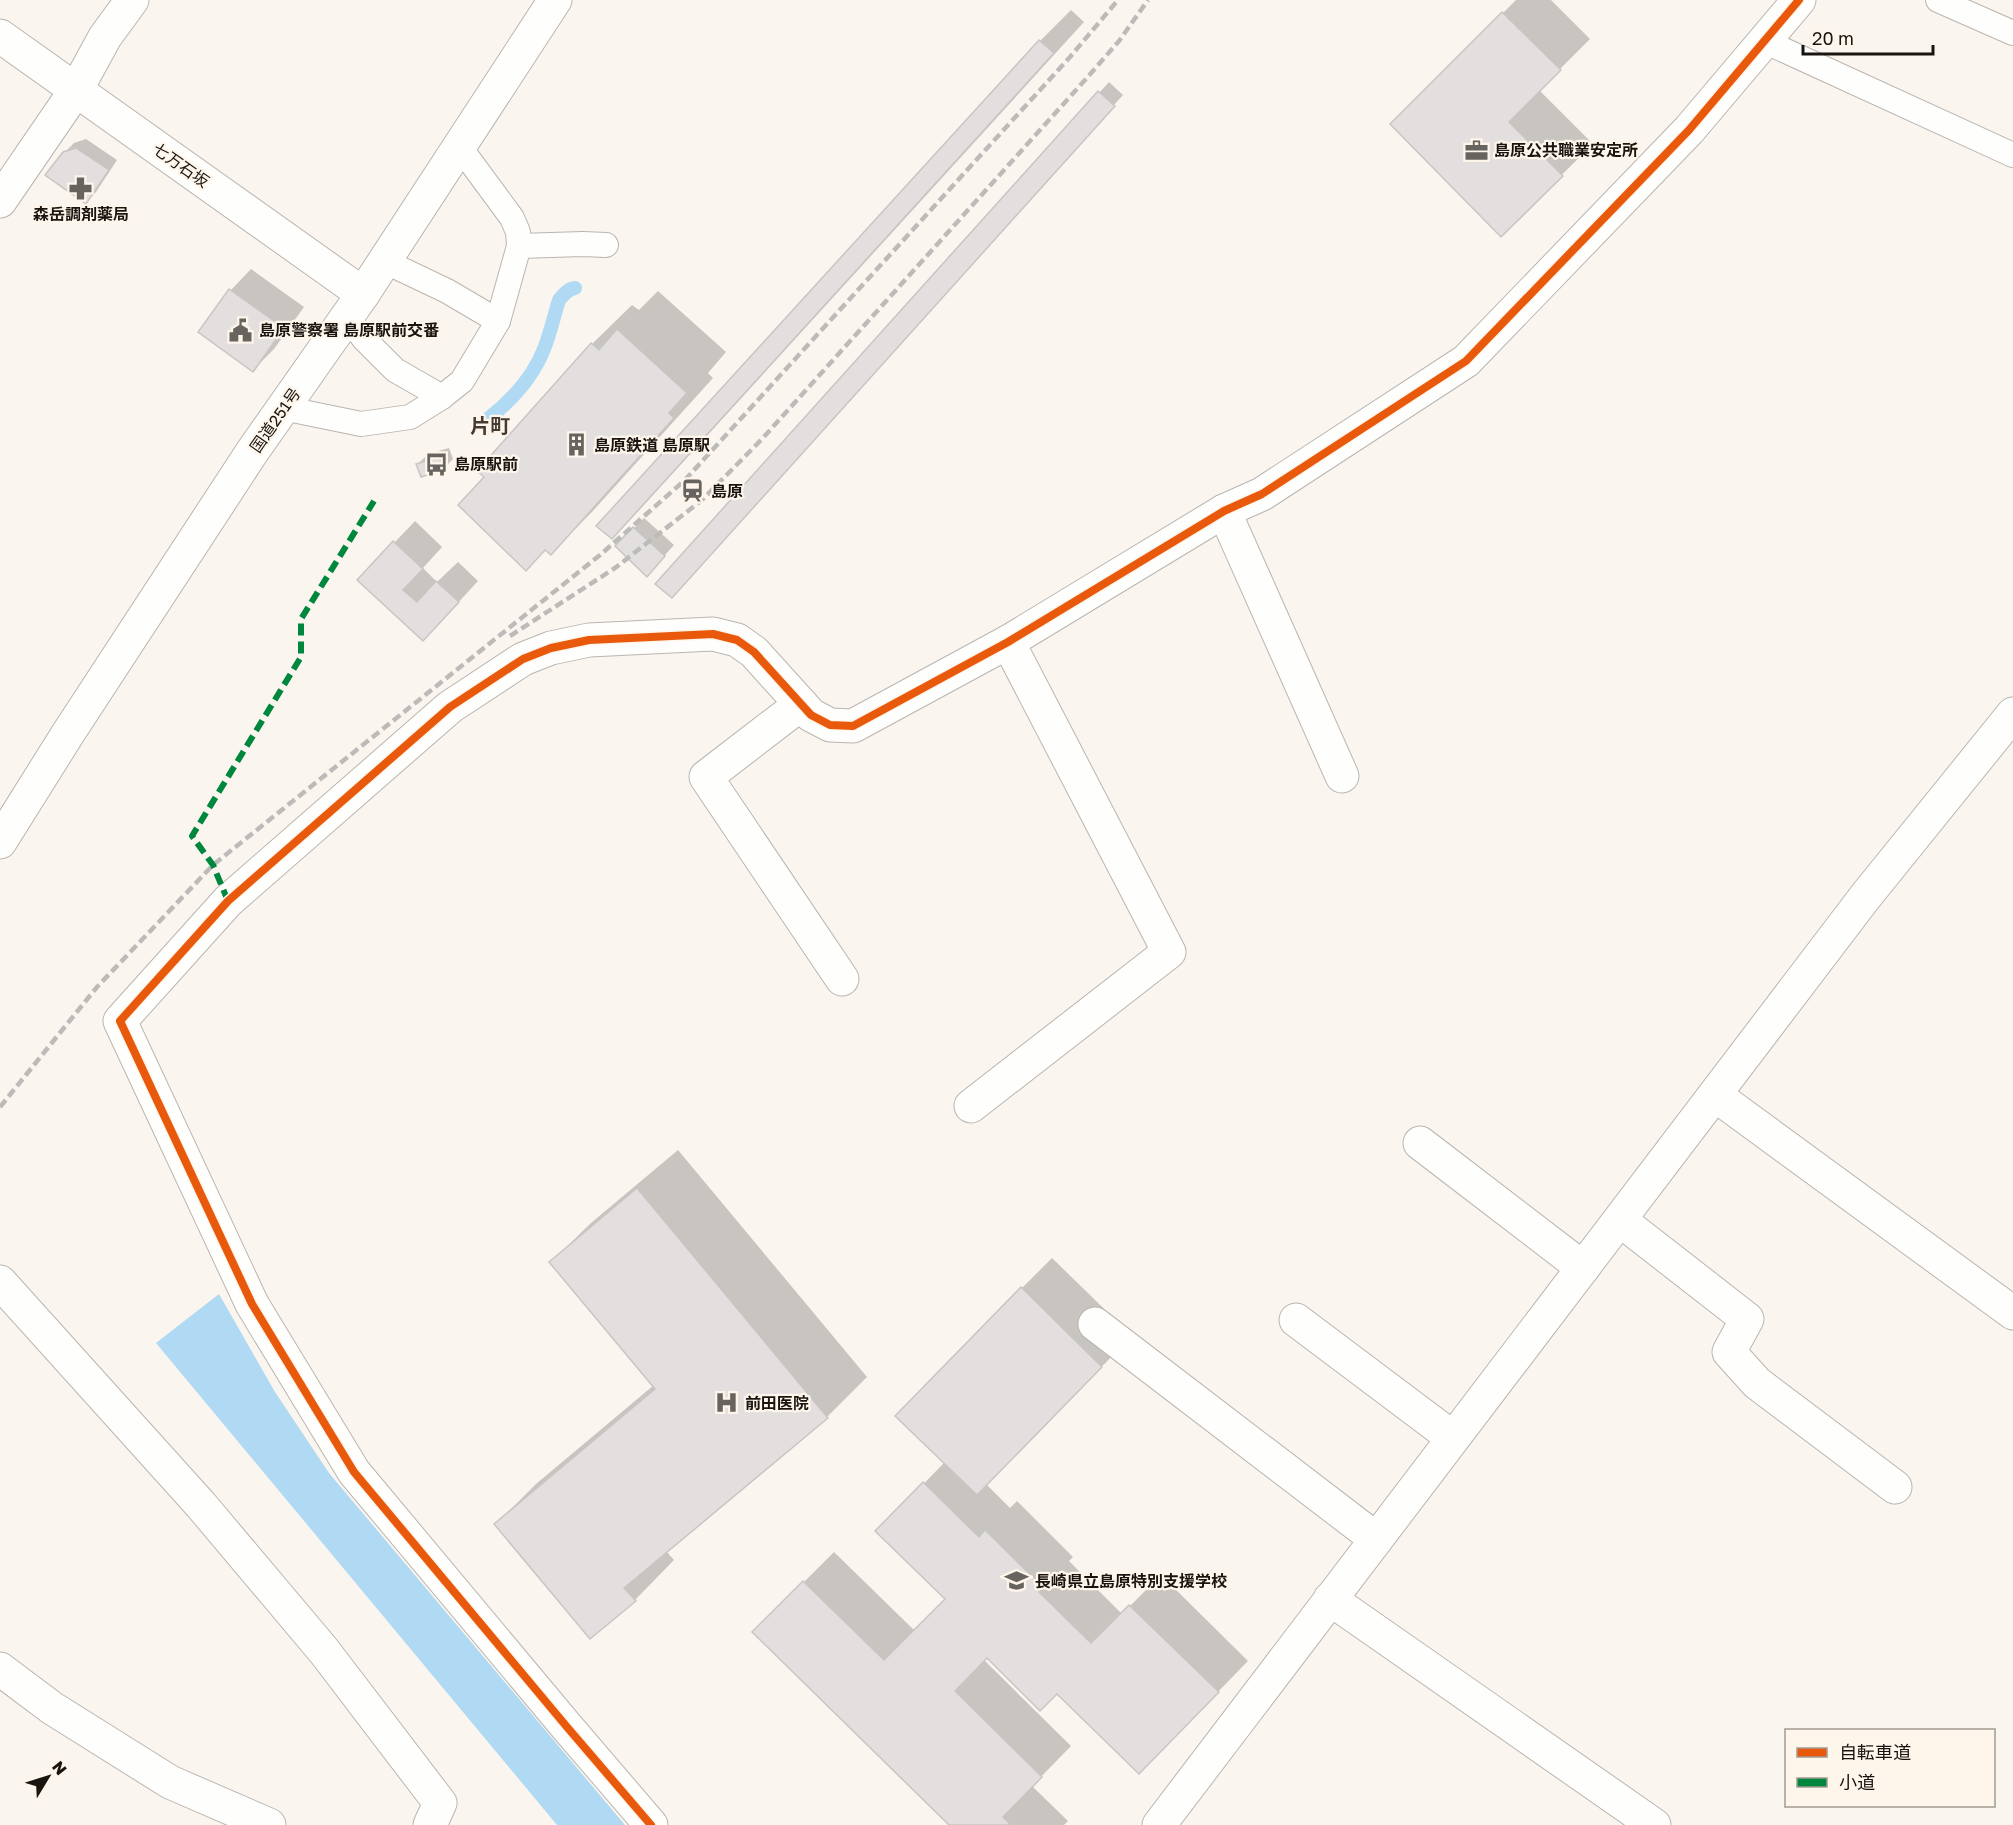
<svg xmlns="http://www.w3.org/2000/svg" width="2013" height="1825" viewBox="0 0 2013 1825" font-family="'Golos Text','Noto Sans JP',sans-serif">
<rect width="100%" height="100%" fill="#faf5ef"/>
<!-- water -->
<path fill="#b0d9f4" d="M 219,1294 L 275,1392 L 329,1473 L 625,1825 L 557,1825 L 156,1343 Z"/>
<!-- shadow -->
<g fill="#0003">
<path d="M 1516,0 L 1551,0 L 1590,39 L 1539,90 L 1593,144 L 1501,235 L 1392,124 Z"/>
<path d="M 1071,10 L 1084,22 L 642,507 L 612,537 L 599,525 L 1040,41 Z"/>
<path d="M 1109,82 L 1123,95 L 681,586 L 657,583 Z"/>
<path d="M 86,139 L 117,160 L 96,192 L 86,202 L 64,153 L 74,143 Z"/>
<path d="M 251,269 L 304,307 L 274,349 L 253,370 L 200,332 L 231,290 Z"/>
<path d="M 658,291 L 726,352 L 708,373 L 713,378 L 591,513 L 551,553 L 546,549 L 526,569 L 487,477 L 592,344 L 632,305 L 639,310 Z"/>
<path d="M 449,448 L 453,459 L 443,469 L 418,464 L 428,454 Z"/>
<path d="M 644,518 L 674,545 L 656,565 L 617,546 Z"/>
<path d="M 415,521 L 442,547 L 423,568 L 437,582 L 458,562 L 478,581 L 444,618 L 359,580 Z"/>
<path d="M 678,1150 L 867,1377 L 827,1417 L 666,1551 L 674,1560 L 635,1600 L 496,1524 L 536,1484 L 654,1385 L 551,1262 L 591,1223 Z"/>
<path d="M 1052,1258 L 1132,1336 L 986,1484 L 1010,1508 L 1017,1501 L 1073,1557 L 1069,1561 L 1122,1614 L 1161,1575 L 1248,1661 L 1170,1741 L 1057,1691 L 987,1656 L 984,1660 L 1071,1746 L 1032,1786 L 1068,1821 L 1064,1825 L 951,1825 L 754,1632 L 834,1552 L 915,1631 L 947,1599 L 877,1531 L 945,1462 L 1022,1288 Z"/>
</g>
<g fill="none" stroke-linecap="round" stroke-linejoin="round">
<!-- stream -->
<path stroke="#b0d9f4" stroke-width="14" d="M 489,418 C 512,400 533,377 544,349 C 550,334 554,316 559,300 C 564,294 568,289 575,288"/>
</g>
<!-- building -->
<g fill="#e3dfde" stroke="#c8c5c5" stroke-width="1.5">
<path d="M 1502,12 L 1561,70 L 1509,122 L 1563,176 L 1501,237 L 1390,124 Z"/>
<path d="M 1039,40 L 1054,53 L 612,539 L 596,526 Z"/>
<path d="M 1098,91 L 1115,106 L 672,598 L 655,584 Z"/>
<path d="M 76,148 L 109,170 L 86,204 L 45,175 L 63,152 Z"/>
<path d="M 229,289 L 284,328 L 253,372 L 198,332 Z"/>
<path d="M 617,329 L 687,393 L 669,413 L 674,418 L 551,555 L 545,550 L 526,571 L 458,505 L 484,477 L 477,471 L 591,343 L 599,350 Z"/>
<path d="M 439,457 L 444,470 L 421,477 L 416,464 Z"/>
<path d="M 633,527 L 665,556 L 647,577 L 615,546 Z"/>
<path d="M 393,541 L 423,569 L 403,590 L 417,602 L 436,581 L 459,602 L 423,641 L 357,580 Z"/>
<path d="M 637,1188 L 828,1418 L 624,1588 L 636,1601 L 590,1639 L 494,1524 L 655,1389 L 549,1262 Z"/>
<path d="M 1021,1287 L 1102,1367 L 977,1495 L 895,1416 Z"/>
<path d="M 923,1482 L 979,1537 L 985,1530 L 1044,1588 L 1039,1592 L 1091,1643 L 1129,1605 L 1219,1692 L 1139,1774 L 1057,1694 L 1040,1711 L 987,1658 L 955,1691 L 1042,1777 L 1003,1817 L 1011,1825 L 949,1825 L 752,1632 L 803,1581 L 884,1660 L 945,1599 L 875,1531 Z"/>
</g>
<g fill="none" stroke-linecap="round" stroke-linejoin="round">
<defs>
<g id="service">
<path d="M 1938,0 L 2013,33"/>
<path d="M 1764,41 L 2013,155"/>
<path d="M 519,246 L 583,244 L 606,245"/>
<path d="M 384,261 L 447,291 L 498,321"/>
<path d="M 347,317 L 364,339 L 395,370 L 442,397"/>
<path d="M 283,408 L 361,424 L 410,417 L 442,397 L 462,381 L 498,321 L 519,246 L 518,232 L 512,218 L 459,146"/>
</g>
<g id="minor">
<path d="M 0,36 L 363,294"/>
<path d="M 0,201 L 76,90 L 105,37 L 132,0"/>
<path d="M 1224,511 L 1342,776"/>
<path d="M 801,704 L 706,777 L 842,979"/>
<path d="M 1715,1095 L 2013,1313"/>
<path d="M 971,1106 L 1169,952 L 1008,642"/>
<path d="M 1420,1143 L 1583,1268"/>
<path d="M 1620,1220 L 1747,1319 L 1729,1352 L 1757,1383 L 1895,1487"/>
<path d="M 0,1282 L 201,1505 L 324,1651 L 440,1803 L 430,1825"/>
<path d="M 1296,1320 L 1453,1438"/>
<path d="M 1095,1324 L 1376,1539"/>
<path d="M 1330,1599 L 1654,1825"/>
<path d="M 651,1825 L 567,1727 L 354,1472 L 252,1304 L 120,1021 L 228,901 L 450,707 L 523,659 L 551,648 L 589,640 L 713,634 L 737,640 L 754,652 L 811,715 L 830,725 L 853,726 L 1008,642 L 1224,511 L 1262,494 L 1466,361 L 1689,130 L 1799,0"/>
<path d="M 1159,1825 L 1865,897 L 2013,714"/>
</g>
<path id="tertiary" d="M 0,1669 L 52,1708 L 170,1782 L 269,1825"/>
<path id="trunk" d="M 0,842 L 67,735 L 252,452 L 363,294 L 555,0"/>
</defs>
<!-- service casing -->
<use href="#service" stroke="#bab5b0" stroke-width="26"/>
<!-- minor casing -->
<use href="#minor" stroke="#bab5b0" stroke-width="35"/>
<!-- tertiary casing -->
<use href="#tertiary" stroke="#bab5b0" stroke-width="35"/>
<!-- trunk casing -->
<use href="#trunk" stroke="#bab5b0" stroke-width="35"/>
<!-- service -->
<use href="#service" stroke="#fefefd" stroke-width="24"/>
<!-- minor -->
<use href="#minor" stroke="#fefefd" stroke-width="33"/>
<!-- tertiary -->
<use href="#tertiary" stroke="#fefefd" stroke-width="33"/>
<!-- trunk -->
<use href="#trunk" stroke="#fefefd" stroke-width="33"/>
<!-- rail -->
<g stroke="#bdbbb9" stroke-width="4.5" stroke-dasharray="9 4.5" stroke-linecap="butt">
<path d="M 510,636 L 615,568 L 702,500 L 762,439 L 1085,80 L 1119,41 L 1148,0"/>
<path d="M 0,1107 L 97,987 L 213,865 L 600,555 L 685,480 L 1070,57 L 1118,0"/>
</g>
<!-- quiet -->
<path stroke="#00873e" stroke-width="6" stroke-dasharray="12 6" stroke-linecap="butt" d="M 228,901 L 213,865 L 192,836 L 301,657 L 301,619 L 374,501"/>
<defs>
<path id="cycleway" d="M 651,1825 L 567,1727 L 354,1472 L 252,1304 L 120,1021 L 228,901 L 450,707 L 523,659 L 551,648 L 589,640 L 713,634 L 737,640 L 754,652 L 811,715 L 830,725 L 853,726 L 1008,642 L 1224,511 L 1262,494 L 1466,361 L 1689,130 L 1799,0"/>
</defs>
<!-- cycleway casing -->
<use href="#cycleway" stroke="#fef5eb" stroke-width="11"/>
<!-- cycleway -->
<use href="#cycleway" stroke="#e8590c" stroke-width="8"/>
</g>
<!-- icons -->
<defs>
<symbol id="office-bare" viewBox="-9 -9 18 18"><path d="M-6-3h4V-5.5h4V-3h4V5H-6ZM-1-4.5V-3h2v-1.5ZM-6 0V1H6V0Z" fill="#67635e" stroke="#fef5eb" stroke-width="2.5" paint-order="stroke"/></symbol>
<symbol id="pharmacy-bare" viewBox="-9 -9 18 18"><path d="M-2-6h4v4h4v4h-4v4h-4v-4h-4v-4h4Z" fill="#67635e" stroke="#fef5eb" stroke-width="2.5" paint-order="stroke"/></symbol>
<symbol id="civic-bare" viewBox="-9 -9 18 18"><path d="M-.6-6.5H3V-4.5H.6V-3L4-1V1h2V6H-6V1h2V-1L-.6-3ZM-1.2 2.5V6h2.4V2.5Z" fill="#67635e" stroke="#fef5eb" stroke-width="2.5" paint-order="stroke"/></symbol>
<symbol id="building-bare" viewBox="-9 -9 18 18"><path d="M-4-6H4V6H1V3H-1V6H-4ZM-2.5-4.3h1.7v1.8h-1.7ZM.8-4.3h1.7v1.8H.8ZM-2.5-1h1.7V.8h-1.7ZM.8-1h1.7V.8H.8Z" fill="#67635e" stroke="#fef5eb" stroke-width="2.5" paint-order="stroke"/></symbol>
<symbol id="bus-bare" viewBox="-9 -9 18 18"><path d="M-5-6H5V4H4V6H2V4H-2V6H-4V4H-5ZM-3.5-4V0h7V-4ZM-3.5 1.2v1.5H-2V1.2ZM2 1.2v1.5H3.5V1.2Z" fill="#67635e" stroke="#fef5eb" stroke-width="2.5" paint-order="stroke"/></symbol>
<symbol id="station-bare" viewBox="-9 -9 18 18"><path d="M-3-6H3Q5-6 5-4V2Q5 4 3 4L4.5 6H3L1.5 4h-3L-3 6H-4.5L-3 4Q-5 4-5 2V-4Q-5-6-3-6ZM-3.5-4v3h7v-3ZM-3.5 1v1.5H-2V1ZM2 1v1.5H3.5V1Z" fill="#67635e" stroke="#fef5eb" stroke-width="2.5" paint-order="stroke"/></symbol>
<symbol id="hospital-bare" viewBox="-9 -9 18 18"><path d="M-5-5h3v3.5h4V-5h3V5h-3V1.5h-4V5h-3Z" fill="#67635e" stroke="#fef5eb" stroke-width="2.5" paint-order="stroke"/></symbol>
<symbol id="school-bare" viewBox="-9 -9 18 18"><path d="M0-5L7-2L0 1L-7-2ZM-4 1L0 2.5L4 1V4Q0 6-4 4Z" fill="#67635e" stroke="#fef5eb" stroke-width="2.5" paint-order="stroke"/></symbol>
</defs>
<g fill-rule="evenodd">
<use href="#office-bare" x="1460" y="134" width="33" height="33"/>
<use href="#pharmacy-bare" x="64" y="172" width="33" height="33"/>
<use href="#civic-bare" x="224" y="314" width="33" height="33"/>
<use href="#building-bare" x="560" y="428" width="33" height="33"/>
<use href="#bus-bare" x="420" y="448" width="33" height="33"/>
<use href="#station-bare" x="676" y="474" width="33" height="33"/>
<use href="#hospital-bare" x="710" y="1386" width="33" height="33"/>
<use href="#school-bare" x="1000" y="1564" width="33" height="33"/>
</g>
<g text-anchor="middle" dominant-baseline="central" stroke-width="4.5" stroke-linejoin="round" paint-order="stroke">
<!-- poi labels -->
<g font-size="16" font-weight="bold" fill="#181410" stroke="#fef5eb" text-anchor="start">
<text x="1494" y="150">島原公共職業安定所</text>
<text x="81" y="214" text-anchor="middle">森岳調剤薬局</text>
<text x="259" y="330">島原警察署 島原駅前交番</text>
<text x="594" y="445">島原鉄道 島原駅</text>
<text x="454" y="464">島原駅前</text>
<text x="711" y="491">島原</text>
<text x="745" y="1403">前田医院</text>
<text x="1035" y="1581">長崎県立島原特別支援学校</text>
</g>
<!-- street labels -->
<g font-size="16" fill="#181410" stroke="#fef5eb">
<text transform="translate(181 165) rotate(35)">七万石坂</text>
<text transform="translate(275 420) rotate(-55)">国道251号</text>
</g>
<!-- quarter labels -->
<g font-size="20" font-weight="bold" fill="#453b32" stroke="#fef5eb">
<text x="490" y="425">片町</text>
</g>
</g>
<!-- legend -->
<rect x="1785" y="1729" width="210" height="78" fill="#fef5eb" stroke="#a29b93" stroke-width="1.5"/>
<rect x="1797" y="1748" width="30" height="9" fill="#e8590c" stroke="#a29b93" stroke-width="1.5"/>
<text x="1839" y="1759" font-size="18" fill="#181410">自転車道</text>
<rect x="1797" y="1778" width="30" height="9" fill="#00873e" stroke="#a29b93" stroke-width="1.5"/>
<text x="1839" y="1789" font-size="18" fill="#181410">小道</text>
<!-- north arrow -->
<g transform="translate(48 1777) rotate(52)" stroke="#fef5eb" stroke-width="4.5" paint-order="stroke">
<path d="M0-4.5L10 22L0 15L-10 22Z" fill="#181410"/>
<text y="-9" font-size="16" font-weight="bold" text-anchor="middle" fill="#181410">N</text>
</g>
<!-- scale -->
<path d="M1803 45v9h130v-9" fill="none" stroke="#181410" stroke-width="3"/>
<text x="1812" y="45" font-size="18" fill="#181410" stroke="#fef5eb" stroke-width="4.5" paint-order="stroke">20 m</text>
</svg>
